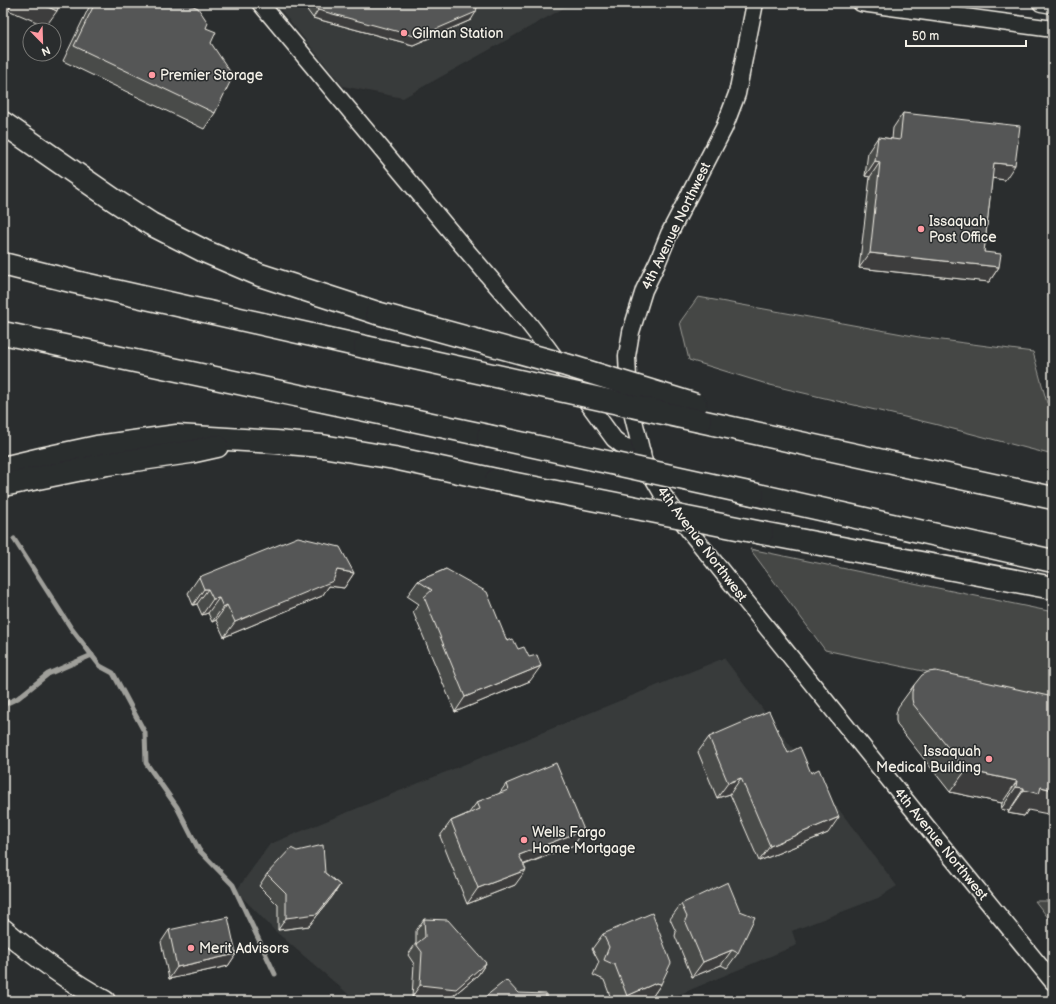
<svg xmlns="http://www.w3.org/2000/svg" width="1056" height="1004" viewBox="0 0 1056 1004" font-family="'Balsamiq Sans',sans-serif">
<rect width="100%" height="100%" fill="#2a2d2e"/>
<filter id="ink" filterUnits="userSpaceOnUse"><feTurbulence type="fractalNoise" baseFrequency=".025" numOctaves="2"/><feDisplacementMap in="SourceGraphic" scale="8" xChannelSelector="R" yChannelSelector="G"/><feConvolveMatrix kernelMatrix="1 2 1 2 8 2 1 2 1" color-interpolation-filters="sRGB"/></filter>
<g filter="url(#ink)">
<!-- built -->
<g fill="#373a3a">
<path d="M 275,3 L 573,3 L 403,98 L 343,86 Z"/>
<path d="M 724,658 L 897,886 L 878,898 L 792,931 L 797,945 L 664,1001 L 370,1001 L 355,1000 L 275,931 L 236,891 L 270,844 Z"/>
</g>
<!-- green -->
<g fill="#444645" stroke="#9c9c96">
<path d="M 698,297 L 919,337 L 1033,352 L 1047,403 L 1053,405 L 1053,455 L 934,424 L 770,385 L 689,360 L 680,322 Z"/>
<path d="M 750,549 L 1053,612 L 1053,699 L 825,650 Z"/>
<path d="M 1035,901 L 1053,901 L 1053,924 Z"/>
</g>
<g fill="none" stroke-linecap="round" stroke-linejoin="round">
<!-- stream -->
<g stroke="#9f9f9a" stroke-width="5">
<path d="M 14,539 L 71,628 L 100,666 L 113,673 L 145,733 L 146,763 L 177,807 L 199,850 L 233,885 L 275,974"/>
<path d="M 3,705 L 18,698 L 48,674 L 92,655"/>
</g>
<defs>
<g id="minor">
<path d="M 260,3 L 461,244 L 526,320 L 547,347 L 614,439 L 623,446 L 642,452"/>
<path d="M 755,3 L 737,94 L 724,128 L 669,234 L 658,261 L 644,290 L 631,332 L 627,356 L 629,400 L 644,462 L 663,495 L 691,533 L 952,858 L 1053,982"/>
<path d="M 861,3 L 1053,29"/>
<path d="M 1041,3 L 1053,5"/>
</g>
<path id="major" d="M 3,929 C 35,956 68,981 105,1001"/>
<g id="highway">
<path d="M 3,123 L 114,200 L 151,224 L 204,251 L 260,275 L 377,313"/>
<path d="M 3,264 L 75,282 L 365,347"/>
<path d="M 3,333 L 488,436"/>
<path d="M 700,421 L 1053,498"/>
<path d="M 3,468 L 41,459 L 97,447 L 177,436 L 276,442 L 322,446 L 394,458 L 496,480"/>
<path d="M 3,485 L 107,464 L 190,452 L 217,446"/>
<path d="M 753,494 L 1053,561"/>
<path d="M 762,533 L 1053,588"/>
</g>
</defs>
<!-- minor casing -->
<use href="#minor" stroke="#f4f1e8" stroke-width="19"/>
<!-- major casing -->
<use href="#major" stroke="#f4f1e8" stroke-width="23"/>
<!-- highway casing -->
<use href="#highway" stroke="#f4f1e8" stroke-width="25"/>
<!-- minor -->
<use href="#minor" stroke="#2a2d2e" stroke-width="16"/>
<!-- major -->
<use href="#major" stroke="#2a2d2e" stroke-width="20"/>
<!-- highway -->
<use href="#highway" stroke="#2a2d2e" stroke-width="22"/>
<defs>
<g id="highway-bridge">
<path d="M 377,313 L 566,365 L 696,405"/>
<path d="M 365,347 L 700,421"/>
<path d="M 488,436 L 753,494"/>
<path d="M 496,480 L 762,533"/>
</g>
</defs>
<!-- highway-bridge casing -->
<use href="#highway-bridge" stroke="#f4f1e8" stroke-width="25" stroke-linecap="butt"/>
<!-- highway-bridge -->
<use href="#highway-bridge" stroke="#2a2d2e" stroke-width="22"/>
</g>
<!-- wall -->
<g fill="#494b4a" stroke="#f4f1e8">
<path d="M 91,3 L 187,3 L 206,28 L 215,113 L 204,129 L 63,61 Z"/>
<path d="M 302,3 L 478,3 L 471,20 L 413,45 L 313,18 Z"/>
<path d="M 903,113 L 1005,180 L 992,178 L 984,252 L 999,267 L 989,282 L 859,268 L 870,177 L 865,176 L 868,152 L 878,137 L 892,139 L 893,128 Z"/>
<path d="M 446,569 L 507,641 L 530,681 L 455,712 L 413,612 L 419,604 L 407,596 L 418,581 Z"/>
<path d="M 354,573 L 344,588 L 329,586 L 322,596 L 224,637 L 216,620 L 212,622 L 208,613 L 202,615 L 197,604 L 193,605 L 188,593 L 199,577 Z"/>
<path d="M 914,685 L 1053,697 L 1028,810 L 1024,816 L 1008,813 L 1009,811 L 1001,809 L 1002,803 L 950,792 L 898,726 L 896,721 L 896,714 L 898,707 Z"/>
<path d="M 709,737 L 788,753 L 828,833 L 759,861 L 730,794 L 717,798 L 698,752 Z"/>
<path d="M 506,784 L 584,830 L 574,845 L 524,865 L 515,885 L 467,904 L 440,836 L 451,821 L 469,813 L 477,802 L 499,794 Z"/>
<path d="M 325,873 L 340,885 L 332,897 L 309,926 L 278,930 L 278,905 L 259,886 L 267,874 Z"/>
<path d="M 681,904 L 738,953 L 727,968 L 721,965 L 692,977 L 675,936 L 676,932 L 670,919 Z"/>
<path d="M 424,919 L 486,963 L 478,975 L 448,1000 L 412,997 L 414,964 L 408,955 L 416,943 L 416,931 Z"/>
<path d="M 169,930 L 236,954 L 228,966 L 169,979 L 161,942 Z"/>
<path d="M 603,934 L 661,984 L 650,1000 L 645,998 L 638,1001 L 612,1001 L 604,980 L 593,975 L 599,962 L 592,949 Z"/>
</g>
<!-- shaded-wall -->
<g fill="#3c3d3c" stroke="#f4f1e8">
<path d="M 3,3 L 12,3 L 9,7 L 3,4 Z"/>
<path d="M 13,3 L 39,3 L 57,11 L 46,26 L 8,10 Z"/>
<path d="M 318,10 L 476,12 L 471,20 L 413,45 L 313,18 Z"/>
<path d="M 875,161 L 880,162 L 870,177 L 865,176 Z"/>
<path d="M 994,163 L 1015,165 L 1005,180 L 984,177 Z"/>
<path d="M 870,253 L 999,267 L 989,282 L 859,268 Z"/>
<path d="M 337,570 L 354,573 L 344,588 L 329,586 L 322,596 L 224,637 L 235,622 Z"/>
<path d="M 204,589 L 208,589 L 197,604 L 193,605 Z"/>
<path d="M 219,598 L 208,613 L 202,615 L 213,599 Z"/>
<path d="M 227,605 L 216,620 L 212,622 L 223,607 Z"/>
<path d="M 541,666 L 530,681 L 455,712 L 465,697 Z"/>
<path d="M 966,770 L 1017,781 L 1002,803 L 950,792 Z"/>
<path d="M 741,778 L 730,794 L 717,798 L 728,783 Z"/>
<path d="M 1016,787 L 1024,788 L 1009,811 L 1001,809 Z"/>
<path d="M 1041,787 L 1053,790 L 1053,815 L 1028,810 L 1024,816 L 1008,813 L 1024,790 Z"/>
<path d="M 839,817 L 828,833 L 759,861 L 770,846 Z"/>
<path d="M 584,830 L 574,845 L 509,870 L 519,855 Z"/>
<path d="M 526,870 L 515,885 L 467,904 L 478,888 Z"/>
<path d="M 340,885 L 332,897 L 309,926 L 278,930 L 286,918 Z"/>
<path d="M 732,950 L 721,965 L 692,977 L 703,962 Z"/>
<path d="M 236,954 L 228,966 L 169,979 L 177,967 Z"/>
<path d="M 486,963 L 478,975 L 448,1000 L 412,997 L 420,985 Z"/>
<path d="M 656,983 L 661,984 L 650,1000 L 645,998 L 638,1001 L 623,1001 L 627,996 Z"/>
</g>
<!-- building -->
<g fill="#555756" stroke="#f4f1e8">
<path d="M 39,3 L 60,3 L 57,11 Z"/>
<path d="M 95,3 L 187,3 L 198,8 L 208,23 L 206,28 L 216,32 L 211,43 L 233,76 L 215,113 L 74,46 Z"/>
<path d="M 313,3 L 478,3 L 476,12 L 418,37 L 318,10 Z"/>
<path d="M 903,113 L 1020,126 L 1015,165 L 994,163 L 984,252 L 1001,254 L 999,267 L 870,253 L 880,162 L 875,161 L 878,137 L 900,140 Z"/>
<path d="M 298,537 L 340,547 L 354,573 L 337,570 L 333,581 L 235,622 L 227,605 L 223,607 L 219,598 L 213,599 L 208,589 L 204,589 L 199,577 Z"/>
<path d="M 446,569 L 487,592 L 507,641 L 513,639 L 518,649 L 524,647 L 529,657 L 537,655 L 541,666 L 465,697 L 424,597 L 432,590 L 418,581 Z"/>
<path d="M 936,671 L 1053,697 L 1053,790 L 1041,787 L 1039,794 L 1024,790 L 1024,788 L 1016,787 L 1017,781 L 966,770 L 913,704 L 912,699 L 912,692 L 914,685 L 922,675 L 928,672 Z"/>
<path d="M 769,711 L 788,753 L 800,747 L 811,773 L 819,769 L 839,817 L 770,846 L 741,778 L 728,783 L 709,737 Z"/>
<path d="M 556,763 L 584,830 L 519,855 L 526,870 L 478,888 L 451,821 L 480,809 L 477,802 L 508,790 L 506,784 Z"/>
<path d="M 323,845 L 325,873 L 340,885 L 317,914 L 286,918 L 286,893 L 267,874 L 291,848 L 297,851 Z"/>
<path d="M 728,882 L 740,911 L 755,917 L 738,953 L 732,950 L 703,962 L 685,920 L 687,917 L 681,904 Z"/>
<path d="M 652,913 L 671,963 L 661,984 L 656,983 L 627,996 L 615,965 L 604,960 L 609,947 L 603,934 Z"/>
<path d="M 228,917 L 236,954 L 177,967 L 169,930 Z"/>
<path d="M 424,919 L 448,920 L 486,963 L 456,989 L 420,985 L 422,952 L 416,944 L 425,937 Z"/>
<path d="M 506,980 L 518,993 L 546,994 L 546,1001 L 480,1001 Z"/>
</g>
</g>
<!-- markers -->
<g fill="#ff9aa2" stroke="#2a2d2e" stroke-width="1.5">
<circle cx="404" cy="33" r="4"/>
<circle cx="152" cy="75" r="4"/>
<circle cx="921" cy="229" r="4"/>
<circle cx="989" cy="759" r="4"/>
<circle cx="524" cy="840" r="4"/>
<circle cx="191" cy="948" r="4"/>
</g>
<g text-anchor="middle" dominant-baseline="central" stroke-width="3" stroke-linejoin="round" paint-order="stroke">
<!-- poi labels -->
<g font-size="14" fill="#f4f1e8" stroke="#2a2d2e" text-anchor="start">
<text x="412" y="33">Gilman Station</text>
<text x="160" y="75">Premier Storage</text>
<text x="929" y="221">Issaquah<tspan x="929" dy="16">Post Office</tspan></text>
<text x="981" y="751" text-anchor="end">Issaquah<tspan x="981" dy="16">Medical Building</tspan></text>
<text x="532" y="832">Wells Fargo<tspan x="532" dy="16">Home Mortgage</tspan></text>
<text x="199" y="948">Merit Advisors</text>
</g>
<!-- street labels -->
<g font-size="14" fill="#f4f1e8" stroke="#2a2d2e">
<text transform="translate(676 226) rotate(-64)">4th Avenue Northwest</text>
<text transform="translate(702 544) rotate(53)">4th Avenue Northwest</text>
<text transform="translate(941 844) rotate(51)">4th Avenue Northwest</text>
</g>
</g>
<!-- margin -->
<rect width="1056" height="1004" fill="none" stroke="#2a2d2e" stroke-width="16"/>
<rect x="8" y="8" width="1040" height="988" fill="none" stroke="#f4f1e8" stroke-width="1.5" filter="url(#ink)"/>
<!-- north arrow -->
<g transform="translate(42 42) rotate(157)"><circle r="19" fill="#2a2d2e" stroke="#7b7b78"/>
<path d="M0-3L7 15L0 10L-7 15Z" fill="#ff9aa2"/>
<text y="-6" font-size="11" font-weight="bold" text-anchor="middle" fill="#f4f1e8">N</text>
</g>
<!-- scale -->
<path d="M906 40v6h120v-6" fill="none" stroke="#f4f1e8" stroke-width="2"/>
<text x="912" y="40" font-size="12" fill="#f4f1e8" stroke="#2a2d2e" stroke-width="3" paint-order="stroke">50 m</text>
</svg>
